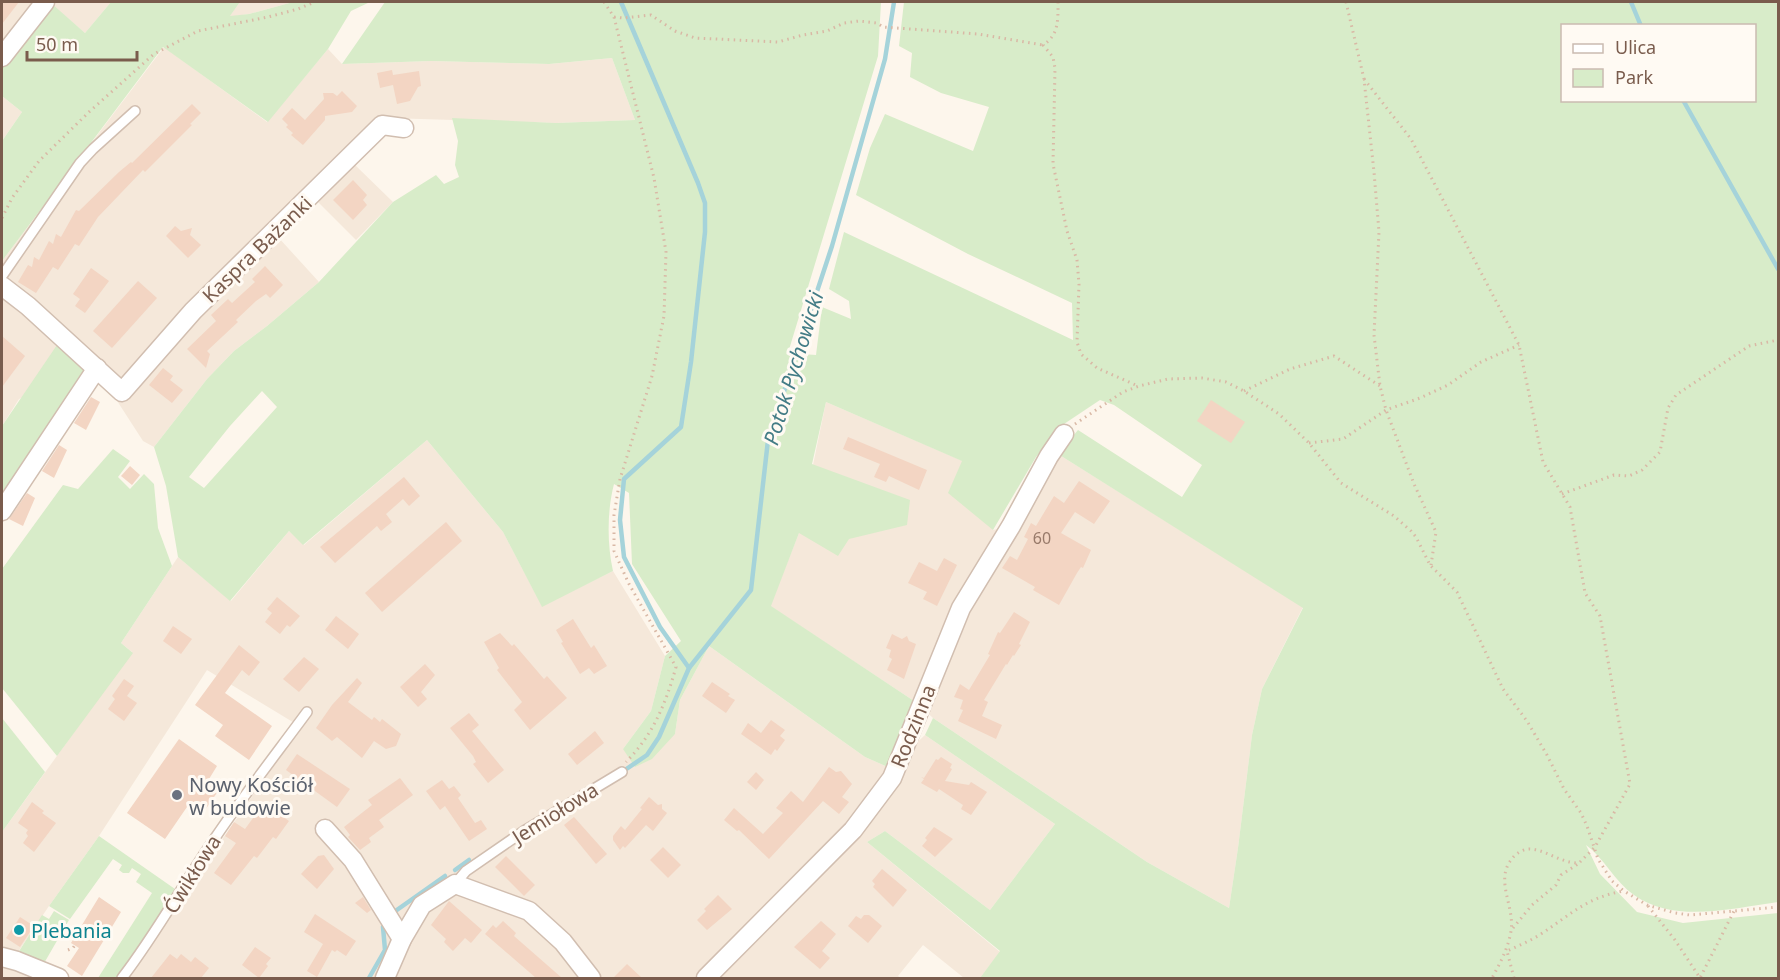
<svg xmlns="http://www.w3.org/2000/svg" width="1780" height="980" viewBox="0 0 1780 980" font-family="'Noto Sans',sans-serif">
<rect width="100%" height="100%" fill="#fdf6ec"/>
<!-- residential -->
<g fill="#f5e8da">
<path d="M 2,2 L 111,2 L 85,33 L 51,4 L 2,68 Z"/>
<path d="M 240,2 L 293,2 L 249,14 L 229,17 Z"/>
<path d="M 164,47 L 267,122 L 328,49 L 342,64 L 431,61 L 549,64 L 612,58 L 635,120 L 556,123 L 388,118 L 353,163 L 393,202 L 356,240 L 316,200 L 278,237 L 319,282 L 267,326 L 234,351 L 207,379 L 154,447 L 143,441 L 112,393 L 89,370 L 19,399 L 2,426 L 2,261 Z"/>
<path d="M 2,96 L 22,112 L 2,141 Z"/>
<path d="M 826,402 L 963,461 L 993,530 L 1014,526 L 1058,454 L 1303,607 L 1262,689 L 1252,735 L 1238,848 L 1229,908 L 1147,862 L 933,718 L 917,703 L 770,606 L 799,533 Z"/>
<path d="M 427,440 L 503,532 L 542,606 L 613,571 L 665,656 L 651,711 L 623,749 L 675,734 L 680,700 L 709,646 L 865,757 L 890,768 L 925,735 L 1055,824 L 990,910 L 885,831 L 867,842 L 1000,952 L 980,978 L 964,978 L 923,945 L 898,976 L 901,978 L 118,978 L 151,932 L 175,889 L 190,885 L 301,727 L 207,670 L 99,836 L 49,906 L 16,955 L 63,978 L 2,978 L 2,832 L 132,652 L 121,643 L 178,557 L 231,601 L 289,531 L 304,545 Z"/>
</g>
<!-- green -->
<g fill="#d8ecc9" fill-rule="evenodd">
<path d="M 111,2 L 240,2 L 230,16 L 249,14 L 293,2 L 370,2 L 351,11 L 328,49 L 268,122 L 163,47 L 2,261 L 2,141 L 22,112 L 2,96 L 2,68 L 51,3 L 85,33 Z"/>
<path d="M 385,2 L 881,2 L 878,56 L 788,353 L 816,355 L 822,307 L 851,319 L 849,301 L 829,289 L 844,232 L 1073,340 L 1072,303 L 968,254 L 856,195 L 870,148 L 885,114 L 973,151 L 989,107 L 941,93 L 910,77 L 912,53 L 899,46 L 904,2 L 1778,2 L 1778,902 C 1733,908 1675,924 1634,895 C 1615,882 1604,858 1586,845 L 1600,874 L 1637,912 L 1683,923 L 1778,913 L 1778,978 L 980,978 L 1000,951 L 867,842 L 885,831 L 990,910 L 1055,824 L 925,735 L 933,718 L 1147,862 L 1229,908 L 1238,848 L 1252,735 L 1262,689 L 1303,608 L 1058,454 L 1078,430 L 1182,497 L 1202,465 L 1114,405 L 1100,400 L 1061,426 L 1036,457 L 993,530 L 948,493 L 962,461 L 826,402 L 812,464 L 910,500 L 907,525 L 849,539 L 838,556 L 799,533 L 771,606 L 917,703 L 890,768 L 865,757 L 709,646 L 680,700 L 675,734 L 652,759 L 635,767 L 623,749 L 651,711 L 665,656 L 681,641 L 632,564 L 629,493 L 614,484 C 607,511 607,544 613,571 L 542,607 L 503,532 L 427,440 L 303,545 L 289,531 L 230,601 L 178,557 L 166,486 L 154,447 L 207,379 L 234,351 L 267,326 L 319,282 L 393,202 L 436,175 L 444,184 L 459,177 L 455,165 L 458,141 L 452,118 L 556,123 L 635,120 L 612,58 L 549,64 L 431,61 L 342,64 ZM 1562,26 L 1754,26 L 1754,100 L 1562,100 ZM 262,391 L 277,407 L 204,488 L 189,477 L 230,426 Z"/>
<path d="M 59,342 L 89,370 L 2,500 L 2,426 Z"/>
<path d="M 113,449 L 130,461 L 118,477 L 130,489 L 144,474 L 154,484 L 158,528 L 172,566 L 121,643 L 133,653 L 57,756 L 2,688 L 2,569 L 63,485 L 78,489 Z"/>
<path d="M 2,718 L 45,772 L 2,832 Z"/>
<path d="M 99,836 L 175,889 L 151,932 L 118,978 L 98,978 L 152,893 L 136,882 L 141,874 L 132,868 L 129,873 L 123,873 L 119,870 L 122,865 L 113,859 L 70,919 L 49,906 Z"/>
<path d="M 54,911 L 69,920 L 43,965 L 16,956 L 42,915 L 49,919 Z"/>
</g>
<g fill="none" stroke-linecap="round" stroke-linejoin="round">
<!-- stream -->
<g stroke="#a5d3da" stroke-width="4.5">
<path d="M 621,2 L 698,183 L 705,203 L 705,232 L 691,362 L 681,427 L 624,479 L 620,520 L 624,557 L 660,627 L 689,668"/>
<path d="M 1631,2 L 1641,26"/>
<path d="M 1683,100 L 1778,269"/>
<path d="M 622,772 L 647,755 L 659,737 L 689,668 L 751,590 L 768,440 L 832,246 L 885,59 L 894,2"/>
<path d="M 455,870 L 469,860"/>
<path d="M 394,912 L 445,876"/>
<path d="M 369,978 L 385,950 L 383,927"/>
</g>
</g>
<!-- building -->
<g fill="#f3d5c3">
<path d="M 2,2 L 19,2 L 2,24 Z"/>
<path d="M 392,70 L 393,75 L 419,71 L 421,86 L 418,87 L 410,101 L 397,104 L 393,85 L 380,88 L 377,73 Z"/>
<path d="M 342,91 L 357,106 L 352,112 L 325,116 L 325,120 L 303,145 L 291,135 L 293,133 L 286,127 L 288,125 L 282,119 L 292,108 L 305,120 L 324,99 L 323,93 L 333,93 L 337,96 Z"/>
<path d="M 192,104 L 201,113 L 190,124 L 192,125 L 145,172 L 143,170 L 98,217 L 79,246 L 75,244 L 58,270 L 53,267 L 36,293 L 18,282 L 28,265 L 32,267 L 34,257 L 39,260 L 49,241 L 53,244 L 56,234 L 61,237 L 76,210 L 79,211 L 119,172 L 131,162 L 132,163 Z"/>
<path d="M 353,180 L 367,195 L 363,200 L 367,205 L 353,220 L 333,200 Z"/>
<path d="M 175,226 L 181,231 L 192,228 L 190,235 L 201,245 L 188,258 L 166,236 Z"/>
<path d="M 265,266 L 283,285 L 270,298 L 266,294 L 256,301 L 236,320 L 238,322 L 207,351 L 210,354 L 206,368 L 187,349 L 216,321 L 211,315 L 228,299 L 232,303 L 255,282 L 252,279 Z"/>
<path d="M 91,268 L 109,281 L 85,313 L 75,306 L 80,299 L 73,294 Z"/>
<path d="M 138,281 L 157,298 L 112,348 L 93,331 Z"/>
<path d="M 2,336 L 25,356 L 2,387 Z"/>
<path d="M 163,368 L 173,376 L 170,380 L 183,390 L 172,403 L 149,385 Z"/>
<path d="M 91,397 L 100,402 L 86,430 L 74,423 Z"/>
<path d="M 1211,400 L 1245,422 L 1231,443 L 1197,421 Z"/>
<path d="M 848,437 L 927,470 L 919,490 L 889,476 L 886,482 L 874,477 L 880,464 L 843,449 Z"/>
<path d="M 59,445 L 67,450 L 54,478 L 42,471 Z"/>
<path d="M 130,466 L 140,475 L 132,485 L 121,476 Z"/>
<path d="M 404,477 L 420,496 L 409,506 L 403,499 L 386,514 L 392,522 L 381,531 L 377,526 L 335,563 L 320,547 Z"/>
<path d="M 1079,481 L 1110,501 L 1094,524 L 1075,512 L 1061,533 L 1091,550 L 1083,568 L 1081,567 L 1077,573 L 1059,605 L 1033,590 L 1035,587 L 1002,568 L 1010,556 L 1017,560 L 1028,539 L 1024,537 L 1031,523 L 1036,526 L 1054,496 L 1064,503 Z"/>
<path d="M 27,493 L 35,498 L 23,526 L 9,519 Z"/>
<path d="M 446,522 L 462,541 L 382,612 L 365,593 Z"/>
<path d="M 944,558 L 957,565 L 937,606 L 923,599 L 927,592 L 908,583 L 919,562 L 937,571 Z"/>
<path d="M 277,597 L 300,616 L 290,627 L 287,625 L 280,634 L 265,622 L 272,613 L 267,609 Z"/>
<path d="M 1014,612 L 1030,622 L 1019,644 L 1021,645 L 1014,656 L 1013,655 L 1007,665 L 1006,664 L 984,700 L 988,702 L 982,716 L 1002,725 L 996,739 L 958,721 L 963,710 L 960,709 L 963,700 L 954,697 L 960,684 L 969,690 L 990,655 L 988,654 L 998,632 L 1000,633 Z"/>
<path d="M 336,616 L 359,634 L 348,649 L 325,630 Z"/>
<path d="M 573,619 L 591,648 L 594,645 L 607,666 L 594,674 L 589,668 L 580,674 L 561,643 L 563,642 L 556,630 Z"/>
<path d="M 173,626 L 192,639 L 181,654 L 163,641 Z"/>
<path d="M 500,633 L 512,646 L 514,644 L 544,679 L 547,676 L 567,698 L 530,730 L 514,710 L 522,702 L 497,670 L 499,668 L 484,642 Z"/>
<path d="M 892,634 L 902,639 L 907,636 L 909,641 L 916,644 L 904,679 L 887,670 L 892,659 L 889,657 L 891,650 L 886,648 Z"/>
<path d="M 239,645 L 260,662 L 249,676 L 242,670 L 225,693 L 272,726 L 249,760 L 215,736 L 223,725 L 195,705 Z"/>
<path d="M 304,657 L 319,669 L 299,692 L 283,679 Z"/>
<path d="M 425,664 L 435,675 L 421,692 L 427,699 L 418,707 L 400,687 Z"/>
<path d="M 357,678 L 362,683 L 348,702 L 372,720 L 374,717 L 380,722 L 382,719 L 401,734 L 396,746 L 386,749 L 374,741 L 362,758 L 337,737 L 332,741 L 316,728 L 332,705 Z"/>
<path d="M 124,679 L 134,686 L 127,696 L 137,703 L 124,721 L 108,709 L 115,699 L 112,696 Z"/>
<path d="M 712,682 L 730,694 L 728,696 L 735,700 L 726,713 L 702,696 Z"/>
<path d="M 469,713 L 479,725 L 472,731 L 504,770 L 488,783 L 473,764 L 476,762 L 473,756 L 450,728 Z"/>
<path d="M 771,720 L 785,730 L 780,736 L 785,740 L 777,751 L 775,749 L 771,755 L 741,734 L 748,723 L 761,733 Z"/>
<path d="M 595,731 L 604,743 L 577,765 L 568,754 Z"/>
<path d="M 179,739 L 217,766 L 209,779 L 221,787 L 203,813 L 189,804 L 165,839 L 127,813 Z"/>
<path d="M 297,754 L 350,789 L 337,807 L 286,770 Z"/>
<path d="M 941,757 L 952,764 L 950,768 L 952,769 L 945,781 L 969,785 L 971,782 L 987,792 L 971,815 L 961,809 L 963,805 L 939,789 L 937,792 L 921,783 L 924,779 L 921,777 L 924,778 L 936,759 L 938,760 Z"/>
<path d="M 829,767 L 836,772 L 841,771 L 852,784 L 842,797 L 849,802 L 839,814 L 823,801 L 769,859 L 739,830 L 737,831 L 724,820 L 734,808 L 763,834 L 783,813 L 776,808 L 791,791 L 803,802 Z"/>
<path d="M 756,772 L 764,780 L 756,790 L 747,782 Z"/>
<path d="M 400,778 L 413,795 L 379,820 L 384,827 L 369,838 L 371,842 L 360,850 L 348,837 L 350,835 L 344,827 L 372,805 L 368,800 Z"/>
<path d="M 442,780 L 449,789 L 454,786 L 461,795 L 458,798 L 475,823 L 481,820 L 487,829 L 469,841 L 445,806 L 440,810 L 426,791 Z"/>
<path d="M 649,797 L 658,805 L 662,804 L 662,809 L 667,813 L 653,831 L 646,825 L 625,848 L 623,846 L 620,850 L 613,840 L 613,836 L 621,826 L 625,830 L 642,809 L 640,808 Z"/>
<path d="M 32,802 L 44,811 L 42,813 L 56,823 L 34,852 L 23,843 L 28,836 L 26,833 L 28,830 L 18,823 Z"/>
<path d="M 269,807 L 289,821 L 276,839 L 273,837 L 257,858 L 254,856 L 231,885 L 214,873 L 236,843 L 225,836 L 234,822 L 245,829 L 259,810 L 264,813 Z"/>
<path d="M 574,817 L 607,854 L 596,864 L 564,825 Z"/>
<path d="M 934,827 L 953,839 L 935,857 L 922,846 L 927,840 L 925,838 Z"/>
<path d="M 663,847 L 681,865 L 668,878 L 650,860 Z"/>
<path d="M 324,855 L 334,869 L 317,889 L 301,874 L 318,856 Z"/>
<path d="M 506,856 L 535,885 L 524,896 L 495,867 Z"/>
<path d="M 882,869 L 907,890 L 893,907 L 873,887 L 875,884 L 872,881 Z"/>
<path d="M 718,895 L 732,909 L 707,930 L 697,920 L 706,911 L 704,909 Z"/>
<path d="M 99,897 L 121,912 L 82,976 L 67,966 L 79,948 L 71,943 Z"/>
<path d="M 363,897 L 371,910 L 367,913 L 355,903 Z"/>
<path d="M 449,901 L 482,930 L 471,943 L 465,938 L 453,951 L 444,942 L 446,939 L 431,925 Z"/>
<path d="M 315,914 L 356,941 L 346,956 L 337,950 L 335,952 L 332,950 L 317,977 L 307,971 L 323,944 L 304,932 Z"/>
<path d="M 864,915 L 869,915 L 882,926 L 868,943 L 848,926 L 856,916 L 861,919 Z"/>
<path d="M 20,917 L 34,926 L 20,947 L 6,938 Z"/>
<path d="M 503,921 L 516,933 L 514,936 L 562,978 L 536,978 L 485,934 L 493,925 L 496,928 Z"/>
<path d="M 821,921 L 836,934 L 822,951 L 830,958 L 820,969 L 794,947 Z"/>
<path d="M 255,947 L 271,958 L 266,964 L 268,966 L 259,978 L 242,965 Z"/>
<path d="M 170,954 L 177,959 L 181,954 L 191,962 L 195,957 L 209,968 L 201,978 L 151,978 Z"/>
<path d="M 627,964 L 642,978 L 613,978 Z"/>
</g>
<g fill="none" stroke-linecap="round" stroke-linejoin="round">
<defs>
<g id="lane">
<path d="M 2,276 L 80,163 L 93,149 L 135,111"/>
<path d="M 455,884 L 466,871 L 524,831 L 622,772"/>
<path d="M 122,978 C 156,934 183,884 215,838 C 244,795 276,754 307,712"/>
</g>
<g id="street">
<path d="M 2,57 L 45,2"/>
<path d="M 2,286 L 28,306 L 122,392 L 193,311 L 382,125 L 404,128"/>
<path d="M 2,511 L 97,368"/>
<path d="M 325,829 L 353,860 L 402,939"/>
<path d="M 2,957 L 17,961 L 59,978"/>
<path d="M 385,978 L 402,939 L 422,905 L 455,884 L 529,911 L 563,942 L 591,978"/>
<path d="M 706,978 L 853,830 L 892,778 L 961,608 L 1011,526 L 1049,456 L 1064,434"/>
</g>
</defs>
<!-- lane casing -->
<use href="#lane" stroke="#d1beb0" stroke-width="12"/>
<!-- street casing -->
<use href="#street" stroke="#d1beb0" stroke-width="21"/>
<!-- path -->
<g stroke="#d9b8a5" stroke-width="3" stroke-dasharray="1.5 4.5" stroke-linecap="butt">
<path d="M 604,2 L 614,17 L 654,178 L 666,252 L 664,316 L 652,376 L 620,479 L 614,515 L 614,551 L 629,584 L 676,667 C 666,703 653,735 626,762"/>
<path d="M 1058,2 C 1058,20 1059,35 1043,45 L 1053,57 L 1055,68 L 1053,164 L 1067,231 L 1077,260 L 1079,284 L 1077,342 L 1081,354 L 1097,368 L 1138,386"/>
<path d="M 1346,2 L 1364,79 L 1374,172 L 1379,232 L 1374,335 L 1380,386 L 1386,410 L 1414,484 L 1436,532 L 1431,565"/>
<path d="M 614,17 L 623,18 L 651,15 L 675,31 L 695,38 L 778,42 L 803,35 L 827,31 L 844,23 L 859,21 L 877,23 L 883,27 L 978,34 L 1043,45"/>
<path d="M 1364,79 L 1411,139 L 1519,345 L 1543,462 L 1570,507 L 1585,593 L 1600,616 L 1630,784 L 1595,847 L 1579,863 C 1560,863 1547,850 1530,849 C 1522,849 1515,854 1511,860 C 1495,881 1515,907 1511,931 C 1508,949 1500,963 1492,978"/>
<path d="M 2,218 L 12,198 L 39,161 L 90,111 L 154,54 L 198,31 L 268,17 L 298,9 L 315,2"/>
<path d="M 1244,391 L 1290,369 L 1334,356 L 1380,386"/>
<path d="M 1075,424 L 1123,392 L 1139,386 L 1168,379 L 1202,378 L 1226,382 L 1244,391 L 1279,414 L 1309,443 L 1341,483 L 1394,516 L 1411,531 L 1416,537 L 1430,565 L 1457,592 L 1503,689 L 1527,721 L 1547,755 L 1564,789 L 1581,813 L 1587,826 L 1598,859 L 1612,881 L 1624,891 L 1647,905 L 1675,913 L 1690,915 L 1778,907"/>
<path d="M 1309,443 L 1343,439 L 1386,410 L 1420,398 L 1448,385 L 1481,362 L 1519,345"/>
<path d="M 1562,494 L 1614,475 L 1629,476 L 1642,470 L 1660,452 L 1668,408 L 1676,395 L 1749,346 L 1778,340"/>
<path d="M 1648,906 L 1675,940 L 1700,978 L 1734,911"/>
<path d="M 1513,928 L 1532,905 L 1556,885 L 1561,875 L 1578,864"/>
<path d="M 68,950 L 73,948 L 75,945"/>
<path d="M 1514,978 L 1507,951 C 1518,946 1530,941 1541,934 C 1570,915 1587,897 1624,891"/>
</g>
<!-- lane -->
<use href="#lane" stroke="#fff" stroke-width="9"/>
<!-- street -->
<use href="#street" stroke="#fff" stroke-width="18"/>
</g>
<!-- markers -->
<circle fill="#6b7280" stroke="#fffaf3" stroke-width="2" cx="177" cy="795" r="6"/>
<circle fill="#0f9aa8" stroke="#fffaf3" stroke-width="2" cx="19" cy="930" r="6"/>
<g text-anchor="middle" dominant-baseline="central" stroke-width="6" stroke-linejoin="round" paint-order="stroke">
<!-- number labels -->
<g font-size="16" fill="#987a6a">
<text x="1042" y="538">60</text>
</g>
<!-- street labels -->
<g font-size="20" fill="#7a5c4d" stroke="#fffaf3">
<text transform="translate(257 249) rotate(-44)">Kaspra Bażanki</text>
<text transform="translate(913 726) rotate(-68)">Rodzinna</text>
<text transform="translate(555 813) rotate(-32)">Jemiołowa</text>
<text transform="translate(192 874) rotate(-58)">Ćwikłowa</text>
</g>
<!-- worship labels -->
<g font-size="20" fill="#5b616d" stroke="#fffaf3" text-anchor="start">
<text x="189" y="784">Nowy Kościół<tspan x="189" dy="23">w budowie</tspan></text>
</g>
<!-- culture labels -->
<g font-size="20" fill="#0d838f" stroke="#fffaf3" text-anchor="start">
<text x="31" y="930">Plebania</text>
</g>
<!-- water labels -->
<g font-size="21" font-style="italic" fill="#437c86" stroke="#fffaf3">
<text transform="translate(793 368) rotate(-73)">Potok Pychowicki</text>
</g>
</g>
<!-- border -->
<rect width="1780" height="980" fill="none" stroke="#7a5c4d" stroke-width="6"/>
<!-- legend -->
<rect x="1561" y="24" width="195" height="78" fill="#fffaf3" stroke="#cabbb1" stroke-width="1.5"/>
<rect x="1573" y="44" width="30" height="9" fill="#ffffff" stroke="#cabbb1" stroke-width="1.5"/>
<text x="1615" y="54" font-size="18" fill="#7a5c4d">Ulica</text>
<rect x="1573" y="69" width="30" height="18" fill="#d8ecc9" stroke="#cabbb1" stroke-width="1.5"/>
<text x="1615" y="84" font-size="18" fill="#7a5c4d">Park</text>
<!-- scale -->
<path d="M27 51v9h110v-9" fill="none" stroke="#7a5c4d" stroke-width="3"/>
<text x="36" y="51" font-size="18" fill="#7a5c4d" stroke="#fffaf3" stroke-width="4.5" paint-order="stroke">50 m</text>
</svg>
